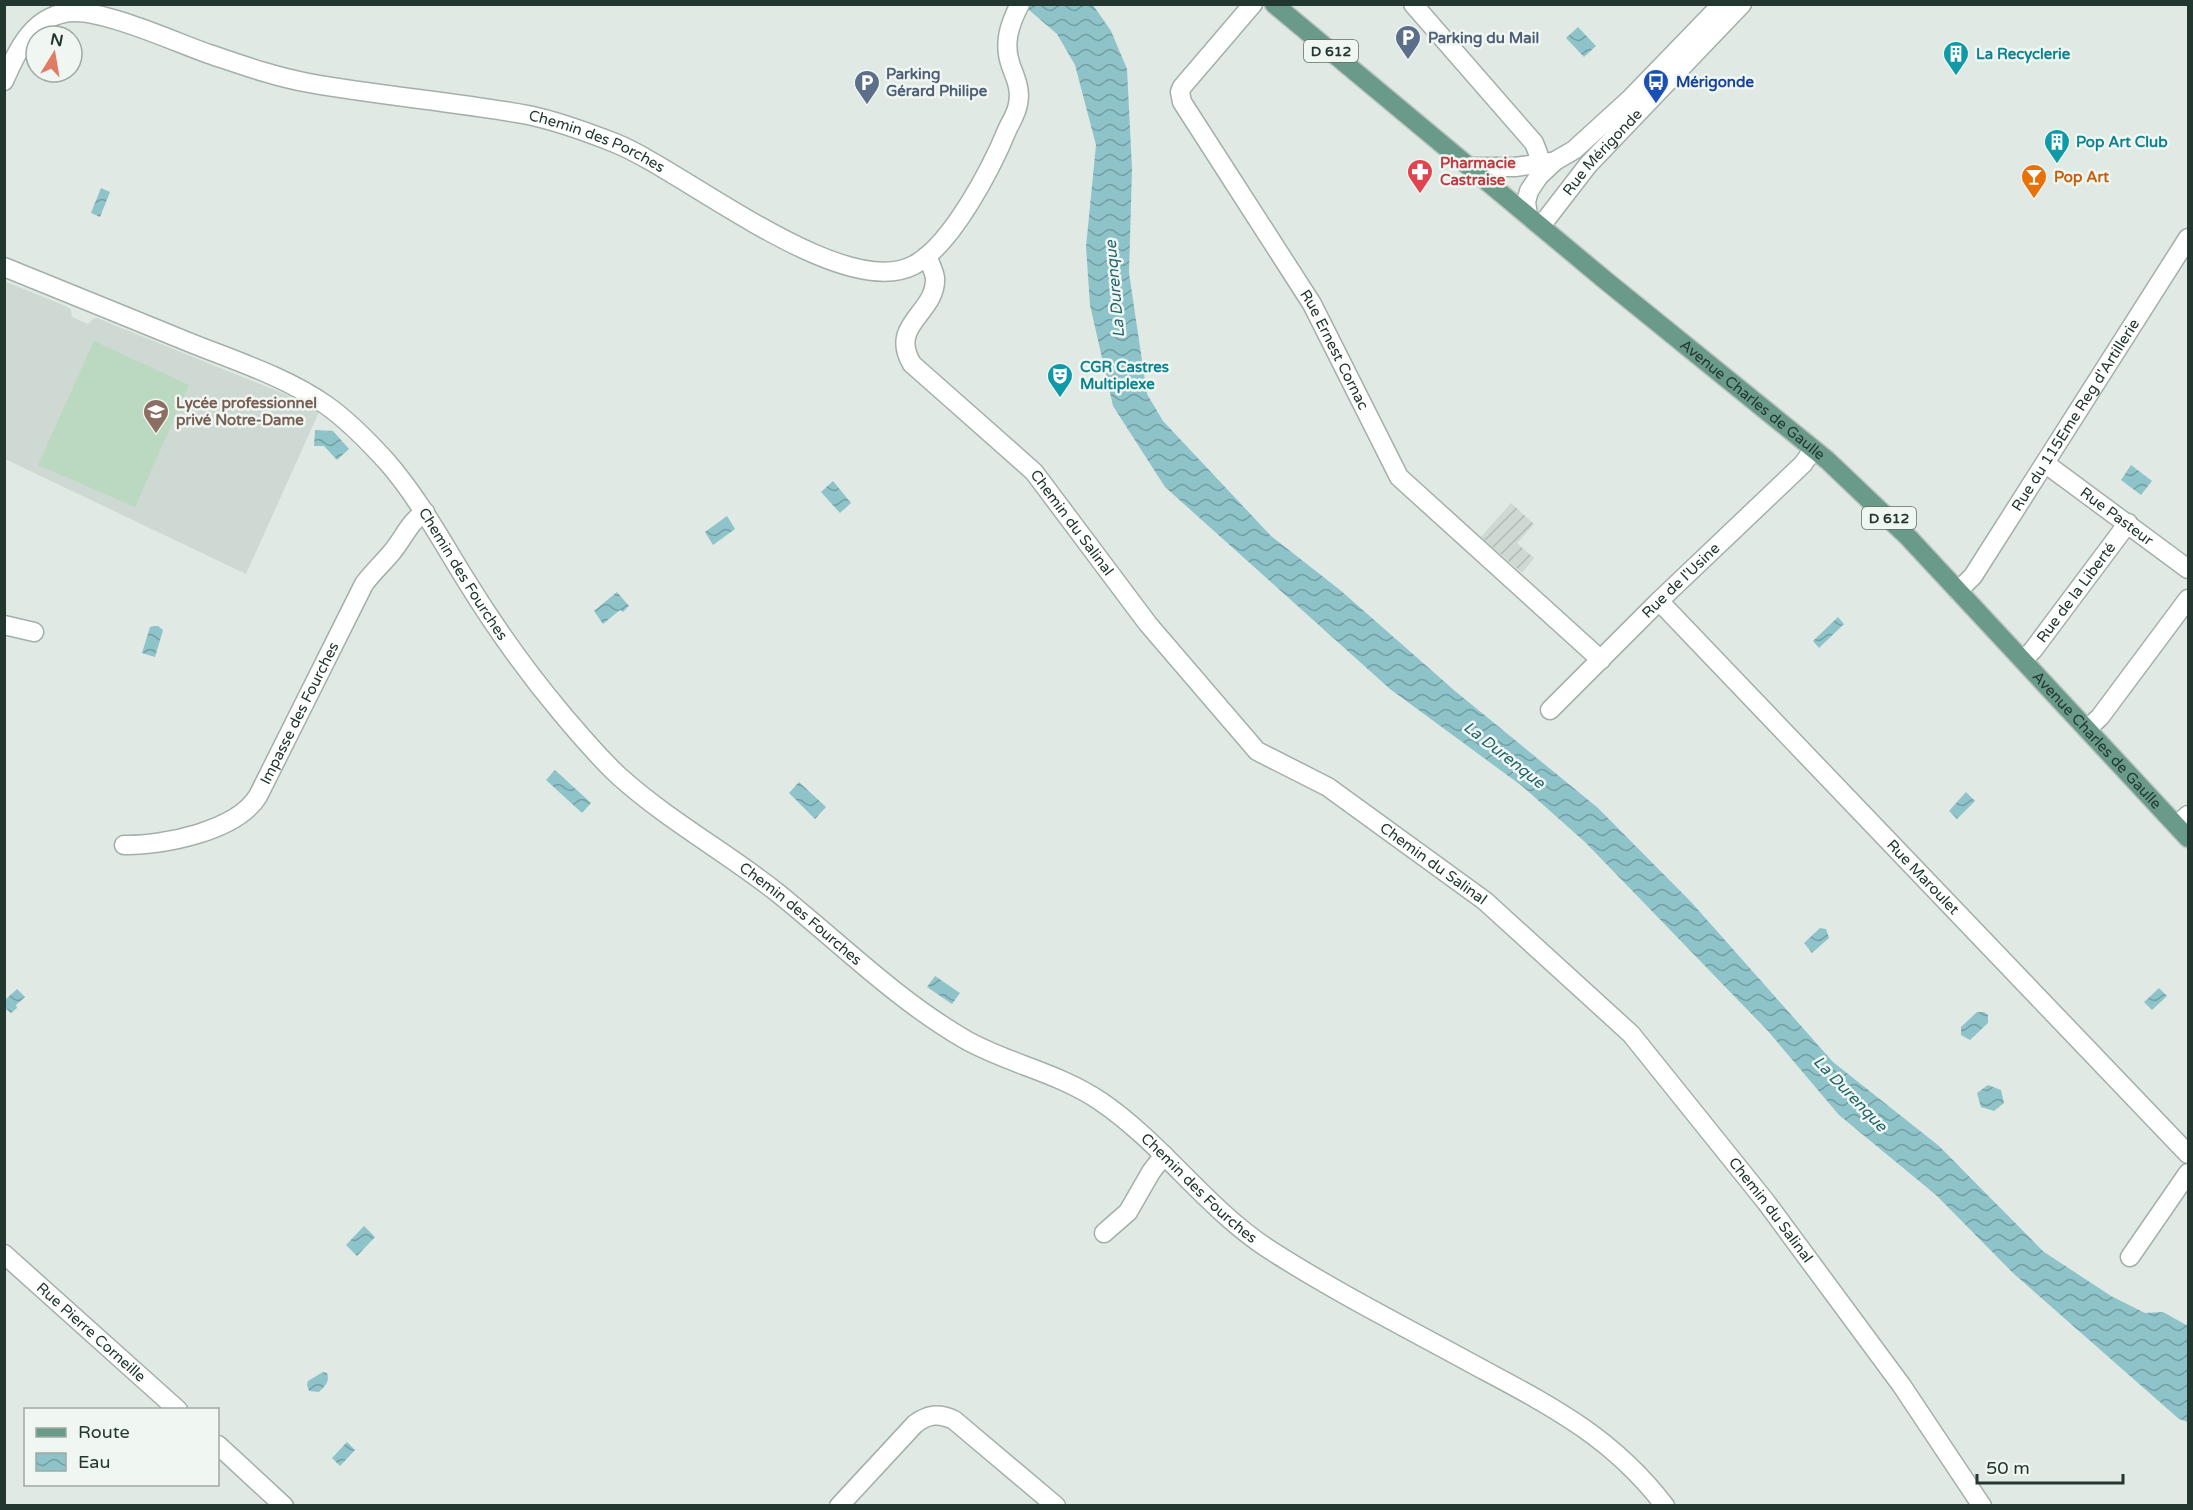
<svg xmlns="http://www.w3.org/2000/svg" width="2193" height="1510" viewBox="0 0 2193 1510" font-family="'Varela Round',sans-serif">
<defs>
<pattern id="industrial-furrows" width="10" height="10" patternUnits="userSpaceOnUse" patternTransform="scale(1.5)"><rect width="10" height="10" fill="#ced9d3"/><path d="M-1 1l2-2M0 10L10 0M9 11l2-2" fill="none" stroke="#b1bbb5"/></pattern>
<pattern id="water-waves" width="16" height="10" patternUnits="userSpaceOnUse" patternTransform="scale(1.5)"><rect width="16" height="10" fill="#8dc3c9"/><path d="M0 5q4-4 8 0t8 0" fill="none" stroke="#739fa4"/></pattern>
</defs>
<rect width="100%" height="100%" fill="#e0e9e4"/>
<!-- built -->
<path fill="#ced9d3" d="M 4,281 L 68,307 L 71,310 L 72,317 L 88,324 L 93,319 L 97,318 L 292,397 L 319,412 L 246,574 L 5,459 Z"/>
<!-- industrial -->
<path fill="url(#industrial-furrows)" d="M 1511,503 L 1534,524 L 1517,543 L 1534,558 L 1522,573 L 1481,537 Z"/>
<!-- pitch -->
<path fill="#bbd8c1" d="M 94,341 L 189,385 L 135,507 L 38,465 Z"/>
<!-- water -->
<g fill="url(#water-waves)">
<path d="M 1013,5 L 1093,5 L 1111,31 L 1127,69 L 1132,169 L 1129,273 L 1147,394 L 1163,421 L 1271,536 L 1340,590 L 1455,691 L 1598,808 L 1692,903 L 1833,1062 L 1939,1146 L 2044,1252 L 2111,1296 L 2145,1313 L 2163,1312 L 2188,1326 L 2188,1422 L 2179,1419 L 2013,1273 L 1936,1195 L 1839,1115 L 1767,1030 L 1586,843 L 1522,786 L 1390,689 L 1165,487 L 1113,406 L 1090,305 L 1086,247 L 1096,145 L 1075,65 L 1057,34 L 1028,9 Z"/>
<path d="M 1578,27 L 1596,46 L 1584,57 L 1566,38 Z"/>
<path d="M 101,188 L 110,192 L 100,217 L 91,213 Z"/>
<path d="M 315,430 L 333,431 L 349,449 L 337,460 L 324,446 L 314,446 Z"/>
<path d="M 2131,465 L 2152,481 L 2141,495 L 2121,480 Z"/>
<path d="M 833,481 L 851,503 L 840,513 L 821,492 Z"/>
<path d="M 727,516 L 735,529 L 713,545 L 705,532 Z"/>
<path d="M 617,592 L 629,606 L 623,612 L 620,610 L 603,624 L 594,611 Z"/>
<path d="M 1838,617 L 1844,624 L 1819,648 L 1813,641 Z"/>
<path d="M 154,626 L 158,626 L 163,630 L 155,657 L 142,653 L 150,627 Z"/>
<path d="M 555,770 L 591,803 L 582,813 L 546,780 Z"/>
<path d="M 799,782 L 826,807 L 815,819 L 789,793 Z"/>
<path d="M 1966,792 L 1975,801 L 1957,819 L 1949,811 Z"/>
<path d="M 1820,928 L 1826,929 L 1829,938 L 1812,953 L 1804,943 Z"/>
<path d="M 935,976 L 960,993 L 952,1004 L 927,987 Z"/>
<path d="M 2159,988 L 2167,996 L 2152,1010 L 2144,1002 Z"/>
<path d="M 17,989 L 25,997 L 16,1005 L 17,1008 L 11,1013 L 5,1008 L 5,1000 Z"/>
<path d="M 1977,1012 L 1984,1012 L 1988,1015 L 1988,1023 L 1970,1040 L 1961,1035 L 1961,1027 Z"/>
<path d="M 1988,1085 L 2001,1090 L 2004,1103 L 1994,1111 L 1981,1107 L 1977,1093 Z"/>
<path d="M 364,1226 L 375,1237 L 357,1256 L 346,1245 Z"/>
<path d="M 323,1372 L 327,1373 C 330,1382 325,1386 319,1392 L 309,1391 L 307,1385 L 308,1381 Z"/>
<path d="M 347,1442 L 355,1450 L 340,1466 L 332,1458 Z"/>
</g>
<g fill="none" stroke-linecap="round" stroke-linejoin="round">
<defs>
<g id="minor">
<path id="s1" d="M 1253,4 L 1182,87 L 1180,92 L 1182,102 L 1312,304 L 1399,477 L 1601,660"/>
<path d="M 1413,4 L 1534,143 L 1538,153 L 1539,176"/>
<path id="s2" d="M 4,81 C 18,49 33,14 73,12 C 107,11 175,42 209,54 C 242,65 275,77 309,83 C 382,96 456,102 528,115 C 557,121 587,132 615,143 C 683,170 843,303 914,265 C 952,245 992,167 1008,128 C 1012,120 1017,112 1018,104 C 1021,90 1016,79 1011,66 C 1003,44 1009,25 1020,4"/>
<path d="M 1471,167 L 1515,167 L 1551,162"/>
<path d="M 1528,215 L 1526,202 L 1529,191 L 1539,176 L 1555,161 L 1574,150 L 1629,100 L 1722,4"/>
<path id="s3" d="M 1541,226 L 1588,165 L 1742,4"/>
<path id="s4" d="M 927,256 C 930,263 934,271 935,278 C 937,313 888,324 912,364 L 1034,472 L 1148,624 L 1257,751 L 1328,787 L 1485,901 L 1631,1034 L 1766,1202 L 1902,1386 L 1982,1506"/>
<path id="s5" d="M 4,267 C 64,291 122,315 181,339 C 229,359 283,375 326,405 C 349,421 369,442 388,463 C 418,498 440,538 464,577 C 494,626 526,671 563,715 C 581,736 599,758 620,777 C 668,820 724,851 774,890 C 837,940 895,999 966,1040 C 1009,1064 1059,1073 1100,1101 C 1162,1143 1205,1207 1267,1248 C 1335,1292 1409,1329 1480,1368 C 1553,1407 1613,1438 1665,1506"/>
<path id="s6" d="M 2046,464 L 2188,569"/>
<path id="s7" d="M 1958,591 L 1973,576 L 2188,238"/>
<path id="s8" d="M 1659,601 L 2188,1154"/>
<path d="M 4,625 L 34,632"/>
<path id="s9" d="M 2023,660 L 2033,650 L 2128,523"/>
<path id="s10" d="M 1550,710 L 1659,601 L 1803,464 L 1813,450"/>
<path d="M 2087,729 L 2100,717 L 2188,599"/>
<path d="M 2177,825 L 2188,815"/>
<path id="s11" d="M 124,845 C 162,846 237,831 258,796 L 364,584 C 373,572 383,563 392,552 C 403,539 410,521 425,512"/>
<path d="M 1104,1233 L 1128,1212 L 1151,1172 L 1164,1155"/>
<path id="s12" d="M 4,1254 L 178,1410"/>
<path d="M 2130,1257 L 2188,1173"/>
<path d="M 218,1445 L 284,1506"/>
<path d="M 839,1506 L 915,1424 C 928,1414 939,1413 954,1420 L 1056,1506"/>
</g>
<g id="major">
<path id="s13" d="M 1274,4 L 1605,280 L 1827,460 L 1909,538 L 2188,838"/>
</g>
</defs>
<!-- minor casing -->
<use href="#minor" stroke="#a3b0aa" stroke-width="21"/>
<!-- major casing -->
<use href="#major" stroke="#bdc3c1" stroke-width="21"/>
<!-- minor -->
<use href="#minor" stroke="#fff" stroke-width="18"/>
<!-- major -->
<use href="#major" stroke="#699a8a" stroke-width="18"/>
</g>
<!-- icons -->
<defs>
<symbol id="parking-pin" viewBox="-11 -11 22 30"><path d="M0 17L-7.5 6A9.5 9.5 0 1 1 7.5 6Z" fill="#5c6f8a" stroke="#f0f6f2"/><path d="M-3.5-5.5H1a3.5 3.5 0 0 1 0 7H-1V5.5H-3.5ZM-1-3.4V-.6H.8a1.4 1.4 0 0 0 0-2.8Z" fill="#fff"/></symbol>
<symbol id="building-pin" viewBox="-11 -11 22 30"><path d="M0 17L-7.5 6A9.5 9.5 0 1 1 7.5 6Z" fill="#0f9aa8" stroke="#f0f6f2"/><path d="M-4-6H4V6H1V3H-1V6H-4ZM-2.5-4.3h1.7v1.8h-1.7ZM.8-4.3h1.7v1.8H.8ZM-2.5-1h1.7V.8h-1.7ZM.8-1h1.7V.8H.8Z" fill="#fff"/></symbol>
<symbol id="bus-pin" viewBox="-11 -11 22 30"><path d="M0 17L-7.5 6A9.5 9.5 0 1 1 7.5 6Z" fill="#1a4fb4" stroke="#f0f6f2"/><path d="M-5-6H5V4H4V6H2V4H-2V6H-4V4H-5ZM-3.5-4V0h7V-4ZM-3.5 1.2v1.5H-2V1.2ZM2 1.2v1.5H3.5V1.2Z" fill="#fff"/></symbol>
<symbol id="pharmacy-pin" viewBox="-11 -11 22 30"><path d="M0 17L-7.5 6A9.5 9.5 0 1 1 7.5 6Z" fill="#e0444e" stroke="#f0f6f2"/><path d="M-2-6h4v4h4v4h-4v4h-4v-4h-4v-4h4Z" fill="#fff"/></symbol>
<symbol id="bar-pin" viewBox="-11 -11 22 30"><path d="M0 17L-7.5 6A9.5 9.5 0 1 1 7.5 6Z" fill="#e8710a" stroke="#f0f6f2"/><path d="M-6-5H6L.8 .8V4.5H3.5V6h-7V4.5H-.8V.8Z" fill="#fff"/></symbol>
<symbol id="theatre-pin" viewBox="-11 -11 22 30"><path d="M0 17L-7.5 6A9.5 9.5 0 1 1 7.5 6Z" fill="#0f9aa8" stroke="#f0f6f2"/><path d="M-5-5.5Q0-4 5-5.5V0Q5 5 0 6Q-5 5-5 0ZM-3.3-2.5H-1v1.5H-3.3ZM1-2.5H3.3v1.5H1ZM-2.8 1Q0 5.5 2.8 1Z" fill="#fff"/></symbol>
<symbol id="school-pin" viewBox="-11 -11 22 30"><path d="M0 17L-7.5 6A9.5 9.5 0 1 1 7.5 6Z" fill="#8d6e63" stroke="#f0f6f2"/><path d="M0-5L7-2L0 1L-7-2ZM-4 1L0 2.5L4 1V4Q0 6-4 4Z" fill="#fff"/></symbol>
</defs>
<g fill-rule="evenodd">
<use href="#parking-pin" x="1393" y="23" width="30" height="40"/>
<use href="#building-pin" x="1941" y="39" width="30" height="40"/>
<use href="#bus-pin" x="1641" y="67" width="30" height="40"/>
<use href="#parking-pin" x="852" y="68" width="30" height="40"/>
<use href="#building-pin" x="2042" y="127" width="30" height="40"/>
<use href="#pharmacy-pin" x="1405" y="157" width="30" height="40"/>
<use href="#bar-pin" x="2019" y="162" width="30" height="40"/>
<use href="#theatre-pin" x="1045" y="361" width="30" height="40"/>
<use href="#school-pin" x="141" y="397" width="30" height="40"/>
</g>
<g text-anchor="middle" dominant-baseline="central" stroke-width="5" stroke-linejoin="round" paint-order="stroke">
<!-- shield labels -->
<g fill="#f0f6f2" stroke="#60706a" stroke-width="1.5">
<rect x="1304" y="40" width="54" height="22" rx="4.5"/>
<rect x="1862" y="507" width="54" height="22" rx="4.5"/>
</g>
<g font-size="14" font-weight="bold" fill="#223730">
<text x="1331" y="51">D 612</text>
<text x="1889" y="518">D 612</text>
</g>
<!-- service labels -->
<g font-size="15" font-weight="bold" fill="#4e5e75" stroke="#f0f6f2" text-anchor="start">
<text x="1428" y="38">Parking du Mail</text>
<text x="886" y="74">Parking<tspan x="886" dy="17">Gérard Philipe</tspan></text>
</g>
<!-- culture labels -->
<g font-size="15" font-weight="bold" fill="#0d838f" stroke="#f0f6f2" text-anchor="start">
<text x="1976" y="54">La Recyclerie</text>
<text x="2076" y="142">Pop Art Club</text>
<text x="1080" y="367">CGR Castres<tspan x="1080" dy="17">Multiplexe</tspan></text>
</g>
<!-- transit labels -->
<g font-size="15" font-weight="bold" fill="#164399" stroke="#f0f6f2" text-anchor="start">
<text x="1676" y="82">Mérigonde</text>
</g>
<!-- street labels -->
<g font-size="15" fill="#223730" stroke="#f0f6f2">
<text stroke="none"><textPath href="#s2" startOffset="646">Chemin des Porches</textPath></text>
<text stroke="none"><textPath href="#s3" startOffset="96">Rue Mérigonde</textPath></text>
<text stroke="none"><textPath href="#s1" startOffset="416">Rue Ernest Cornac</textPath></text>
<text stroke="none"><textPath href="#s13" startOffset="621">Avenue Charles de Gaulle</textPath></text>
<text stroke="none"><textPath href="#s7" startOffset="212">Rue du 115Eme Reg d'Artillerie</textPath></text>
<text stroke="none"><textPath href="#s6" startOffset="88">Rue Pasteur</textPath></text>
<text stroke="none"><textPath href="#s4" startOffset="345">Chemin du Salinal</textPath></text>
<text stroke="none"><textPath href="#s5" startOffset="570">Chemin des Fourches</textPath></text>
<text stroke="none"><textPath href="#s10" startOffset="184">Rue de l'Usine</textPath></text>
<text stroke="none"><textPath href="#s9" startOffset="86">Rue de la Liberté</textPath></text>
<text stroke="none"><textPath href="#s11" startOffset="240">Impasse des Fourches</textPath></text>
<text stroke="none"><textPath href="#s13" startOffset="1106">Avenue Charles de Gaulle</textPath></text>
<text stroke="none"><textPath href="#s4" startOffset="849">Chemin du Salinal</textPath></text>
<text stroke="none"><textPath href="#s8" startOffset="382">Rue Maroulet</textPath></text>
<text stroke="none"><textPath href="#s5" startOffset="1054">Chemin des Fourches</textPath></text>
<text stroke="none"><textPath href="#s5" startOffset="1542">Chemin des Fourches</textPath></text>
<text stroke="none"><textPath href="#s4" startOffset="1335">Chemin du Salinal</textPath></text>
<text stroke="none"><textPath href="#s12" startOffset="117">Rue Pierre Corneille</textPath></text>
</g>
<!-- health labels -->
<g font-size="15" font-weight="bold" fill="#be3a42" stroke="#f0f6f2" text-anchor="start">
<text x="1440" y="163">Pharmacie<tspan x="1440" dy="17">Castraise</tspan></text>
</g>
<!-- food labels -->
<g font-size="15" font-weight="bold" fill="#c56008" stroke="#f0f6f2" text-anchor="start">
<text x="2054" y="177">Pop Art</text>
</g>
<!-- education labels -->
<g font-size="15" font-weight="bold" fill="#785e54" stroke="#f0f6f2" text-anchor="start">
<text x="176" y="403">Lycée professionnel<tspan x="176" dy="17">privé Notre-Dame</tspan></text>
</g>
<!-- water labels -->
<g font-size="16" font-style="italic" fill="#23656c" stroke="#f0f6f2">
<text transform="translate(1115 289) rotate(-95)">La Durenque</text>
<text transform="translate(1504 755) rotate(38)">La Durenque</text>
<text transform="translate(1850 1094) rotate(46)">La Durenque</text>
</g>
</g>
<!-- border -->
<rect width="2193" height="1510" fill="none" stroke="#223730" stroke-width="12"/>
<!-- legend -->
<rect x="24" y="1408" width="195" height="78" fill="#f0f6f2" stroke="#9eaaa4" stroke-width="1.5"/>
<rect x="36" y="1428" width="30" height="9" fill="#699a8a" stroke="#9eaaa4" stroke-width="1.5"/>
<text x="78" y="1438" font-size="18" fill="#223730">Route</text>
<rect x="36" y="1453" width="30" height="18" fill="url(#water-waves)" stroke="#9eaaa4" stroke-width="1.5"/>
<text x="78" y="1468" font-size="18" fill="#223730">Eau</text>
<!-- north arrow -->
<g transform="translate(54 54) rotate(11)"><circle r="28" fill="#f0f6f2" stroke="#9eaaa4" stroke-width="1.5"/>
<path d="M0-4.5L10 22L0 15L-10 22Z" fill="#e27b64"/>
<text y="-9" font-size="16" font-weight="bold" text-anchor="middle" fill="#223730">N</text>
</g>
<!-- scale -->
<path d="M1977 1474v9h146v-9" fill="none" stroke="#223730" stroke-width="3"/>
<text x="1986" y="1474" font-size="18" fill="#223730" stroke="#f0f6f2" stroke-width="4.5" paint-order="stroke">50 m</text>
</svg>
